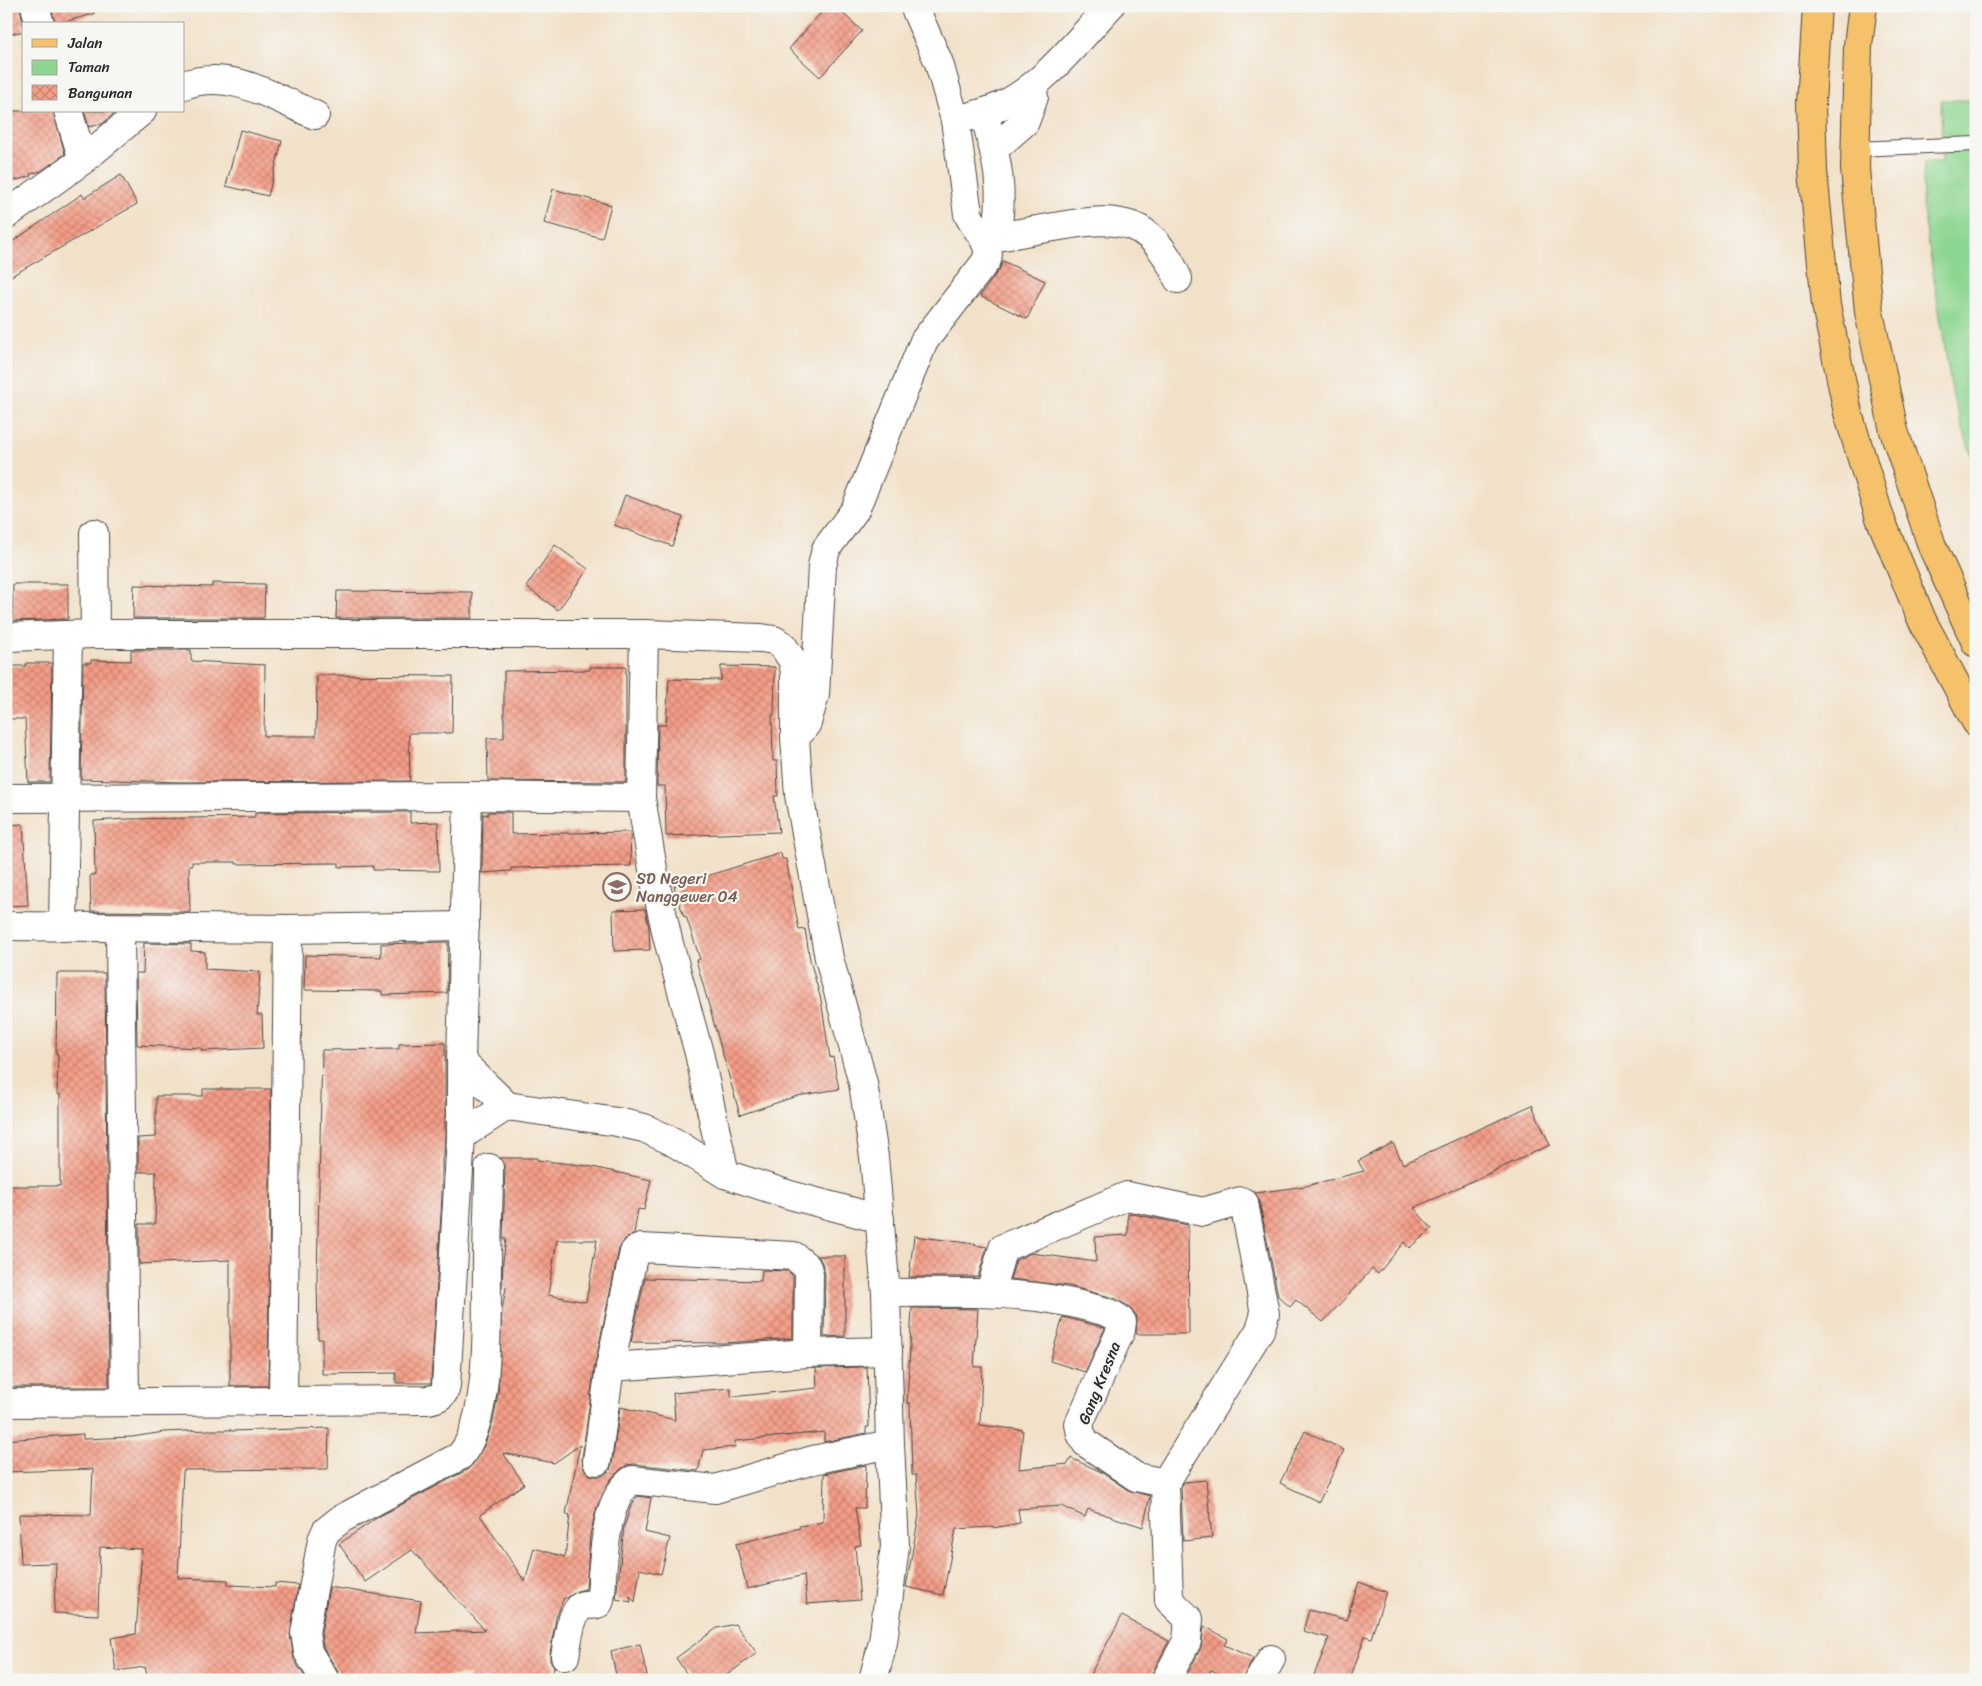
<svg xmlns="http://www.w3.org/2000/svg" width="1982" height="1686" viewBox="0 0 1982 1686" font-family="Sriracha,sans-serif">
<defs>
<pattern id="building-cross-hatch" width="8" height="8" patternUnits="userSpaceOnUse" patternTransform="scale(1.25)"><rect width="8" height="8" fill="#f59e87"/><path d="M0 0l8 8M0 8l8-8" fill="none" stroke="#c7816f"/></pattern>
</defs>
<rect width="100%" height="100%" fill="#f6f6f2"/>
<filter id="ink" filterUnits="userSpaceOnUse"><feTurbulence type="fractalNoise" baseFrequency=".02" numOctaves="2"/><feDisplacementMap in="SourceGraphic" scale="10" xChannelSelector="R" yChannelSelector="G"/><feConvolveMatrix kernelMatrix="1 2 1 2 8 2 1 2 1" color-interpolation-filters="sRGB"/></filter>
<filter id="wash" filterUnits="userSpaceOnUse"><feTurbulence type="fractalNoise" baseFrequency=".0096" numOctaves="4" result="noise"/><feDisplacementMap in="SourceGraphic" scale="20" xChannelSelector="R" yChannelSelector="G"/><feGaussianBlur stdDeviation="1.12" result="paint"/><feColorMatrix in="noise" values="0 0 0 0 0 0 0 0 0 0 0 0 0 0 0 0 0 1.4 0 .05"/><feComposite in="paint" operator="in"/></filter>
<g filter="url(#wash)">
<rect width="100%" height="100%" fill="#f2e1c9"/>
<!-- green -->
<path fill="#8dd691" stroke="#5c805e" d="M 1941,100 L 1976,100 L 1976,469 L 1953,398 L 1922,204 L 1924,162 L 1942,162 Z"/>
<g id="blocks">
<!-- building -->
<g fill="url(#building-cross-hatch)" fill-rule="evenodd">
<path d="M 17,6 L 20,6 L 24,31 L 6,35 L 6,10 Z"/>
<path d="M 51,6 L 93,6 L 94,14 L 55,24 Z"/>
<path d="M 827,6 L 835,6 L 862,31 L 820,77 L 789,49 Z"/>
<path d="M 6,111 L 53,111 L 65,154 L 41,171 L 30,174 L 31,176 L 6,183 Z"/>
<path d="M 84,111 L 117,111 L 102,124 L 89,127 Z"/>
<path d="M 240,130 L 282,141 L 268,196 L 226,186 Z"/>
<path d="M 121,175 L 137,204 L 6,279 L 6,246 L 82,194 L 84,198 Z"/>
<path d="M 553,189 L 611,205 L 602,238 L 544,223 Z"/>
<path d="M 1003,261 L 1045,281 L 1027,319 L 980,296 L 999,270 Z"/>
<path d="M 625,495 L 683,517 L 672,546 L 614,525 Z"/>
<path d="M 555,545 L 588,569 L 558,610 L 526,587 Z"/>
<path d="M 212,583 L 265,584 L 264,618 L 133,618 L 134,585 L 212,587 Z"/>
<path d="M 13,584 L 68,584 L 68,619 L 12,621 Z"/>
<path d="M 337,591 L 472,592 L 472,618 L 336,618 Z"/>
<path d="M 131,650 L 191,650 L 191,661 L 265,665 L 264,736 L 316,736 L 317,675 L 453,676 L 452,733 L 409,733 L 410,781 L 181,782 L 81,779 L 83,663 L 91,663 L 91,660 L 131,661 Z"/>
<path d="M 26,663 L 52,663 L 50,782 L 28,782 L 25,719 L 6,719 L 6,666 L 26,666 Z"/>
<path d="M 721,666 L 775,667 L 774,715 L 772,715 L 773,761 L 777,761 L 778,796 L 774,796 L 779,832 L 666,836 L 665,786 L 657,786 L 658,725 L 666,725 L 669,679 L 721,680 Z"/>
<path d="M 590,667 L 626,667 L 626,782 L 488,781 L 487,738 L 504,738 L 504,671 L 590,670 Z"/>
<path d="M 410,812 L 410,823 L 438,822 L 439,871 L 373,870 L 373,866 L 339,867 L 339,863 L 236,864 L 236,862 L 192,862 L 192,865 L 189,865 L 190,912 L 91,911 L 90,875 L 95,875 L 94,821 L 127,819 L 255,817 L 255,813 Z"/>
<path d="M 488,812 L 511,812 L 511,834 L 630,832 L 631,866 L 511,868 L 511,871 L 482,873 L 483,814 L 488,815 Z"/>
<path d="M 23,824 L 28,905 L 6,906 L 6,825 Z"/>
<path d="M 781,853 L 782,859 L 786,859 L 799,930 L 805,929 L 810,960 L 821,1000 L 830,1058 L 833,1057 L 839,1089 L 797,1096 L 740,1115 L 696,960 L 700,959 L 686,916 L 684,917 L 674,886 Z"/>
<path d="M 645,909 L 649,928 L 650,950 L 614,951 L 613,910 Z"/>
<path d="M 448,942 L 447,993 L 382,995 L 382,991 L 304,990 L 305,955 L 381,957 L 381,944 Z"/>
<path d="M 144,943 L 191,944 L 191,951 L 205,952 L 205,969 L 260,972 L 257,1015 L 262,1015 L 263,1048 L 202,1051 L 201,1048 L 137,1045 L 136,973 L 143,973 Z"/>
<path d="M 57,973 L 105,973 L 109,1387 L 6,1387 L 6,1186 L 60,1186 L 60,1094 L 57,1094 L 58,1054 L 56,1054 Z"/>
<path d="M 445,1043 L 445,1129 L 444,1158 L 442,1158 L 442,1197 L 431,1383 L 396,1383 L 396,1373 L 322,1374 L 322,1339 L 318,1339 L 317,1278 L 322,1050 L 399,1049 L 399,1044 Z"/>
<path d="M 203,1089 L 271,1089 L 268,1386 L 230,1386 L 230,1260 L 139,1264 L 139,1224 L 155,1224 L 156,1172 L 138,1172 L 138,1138 L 156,1137 L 156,1096 L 203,1096 Z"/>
<path d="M 1532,1105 L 1550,1145 L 1414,1208 L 1432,1229 L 1409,1248 L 1404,1242 L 1378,1274 L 1372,1269 L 1323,1322 L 1296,1300 L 1290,1307 L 1278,1296 L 1259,1200 L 1255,1193 L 1306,1186 L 1364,1171 L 1358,1161 L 1393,1143 L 1403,1164 Z"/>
<path d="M 500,1158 L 537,1158 L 537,1160 L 588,1166 L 651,1180 L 644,1210 L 638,1209 L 634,1234 L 625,1239 L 619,1249 L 595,1364 L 582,1459 L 583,1467 L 588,1474 L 594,1476 L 602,1476 L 610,1470 L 612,1463 L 620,1407 L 675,1420 L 673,1393 L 731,1388 L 731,1397 L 817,1388 L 816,1368 L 867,1367 L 869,1427 L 866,1427 L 866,1433 L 824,1442 L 824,1432 L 735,1441 L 735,1447 L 703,1450 L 698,1471 L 634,1464 L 627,1465 L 621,1469 L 610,1480 L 597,1507 L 590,1535 L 586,1589 L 577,1591 L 567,1598 L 564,1598 L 556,1618 L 550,1653 L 550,1661 L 554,1666 L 552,1680 L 468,1680 L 469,1675 L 391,1680 L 341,1680 L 338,1672 L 323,1647 L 321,1633 L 329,1587 L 421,1601 L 416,1633 L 485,1630 L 412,1550 L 365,1582 L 339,1544 L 378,1517 L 467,1470 L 473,1464 L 485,1444 L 493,1421 L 498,1394 L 502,1309 L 506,1288 L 502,1287 L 503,1261 L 506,1239 L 503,1239 L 505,1168 ZM 557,1240 L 597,1240 L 586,1302 L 548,1295 ZM 580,1445 L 566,1514 L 570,1515 L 565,1557 L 534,1548 L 525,1582 L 480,1515 L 524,1484 L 503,1453 L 554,1463 Z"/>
<path d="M 1128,1213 L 1188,1225 L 1189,1334 L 1136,1334 L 1137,1316 L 1128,1306 L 1114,1298 L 1069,1286 L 1010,1279 L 1016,1260 L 1031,1253 L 1096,1262 L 1095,1237 L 1128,1235 Z"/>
<path d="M 914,1236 L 975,1244 L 974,1245 L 987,1247 L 978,1277 L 909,1277 Z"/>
<path d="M 818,1256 L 845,1256 L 845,1336 L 824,1337 L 825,1274 L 822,1263 Z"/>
<path d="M 762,1270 L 788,1271 L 793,1276 L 793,1338 L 724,1343 L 631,1342 L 645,1278 L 761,1281 Z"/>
<path d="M 912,1308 L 978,1309 L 974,1367 L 982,1367 L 980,1425 L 1023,1430 L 1019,1469 L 1068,1464 L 1071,1458 L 1101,1472 L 1128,1490 L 1150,1496 L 1143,1527 L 1088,1509 L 1085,1517 L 1062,1506 L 1018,1509 L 1020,1523 L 993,1528 L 992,1527 L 956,1529 L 943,1595 L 906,1587 L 919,1515 L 916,1475 L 912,1475 L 910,1403 L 907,1403 Z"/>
<path d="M 1063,1317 L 1105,1328 L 1085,1372 L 1050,1361 Z"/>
<path d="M 329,1428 L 328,1469 L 184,1470 L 183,1472 L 178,1578 L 228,1580 L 228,1585 L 275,1587 L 275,1583 L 298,1585 L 290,1635 L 294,1660 L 307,1680 L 148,1680 L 145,1667 L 116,1671 L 111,1638 L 136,1634 L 142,1549 L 100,1547 L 98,1615 L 54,1613 L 56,1563 L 21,1564 L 19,1514 L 91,1515 L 93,1469 L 6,1472 L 6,1440 L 83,1434 L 83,1439 L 132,1437 L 164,1432 L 208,1430 L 231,1430 L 231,1431 Z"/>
<path d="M 1305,1431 L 1344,1450 L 1319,1502 L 1280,1483 Z"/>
<path d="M 866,1465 L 865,1508 L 855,1508 L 861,1545 L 855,1546 L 860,1600 L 807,1604 L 804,1575 L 747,1589 L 736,1544 L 800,1528 L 799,1526 L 823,1522 L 824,1474 Z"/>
<path d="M 1206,1480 L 1212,1538 L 1183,1541 L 1181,1487 L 1184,1482 Z"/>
<path d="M 638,1496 L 651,1498 L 645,1532 L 670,1538 L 661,1574 L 640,1569 L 635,1602 L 630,1596 L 631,1602 L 616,1599 L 624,1527 L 631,1506 Z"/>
<path d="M 1359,1582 L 1386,1592 L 1371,1638 L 1365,1636 L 1350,1680 L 1312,1680 L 1329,1638 L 1303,1631 L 1309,1610 L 1346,1620 Z"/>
<path d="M 1122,1616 L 1169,1641 L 1152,1673 L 1150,1680 L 1087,1680 Z"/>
<path d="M 735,1624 L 757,1653 L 720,1680 L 691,1680 L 676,1658 L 717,1628 Z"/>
<path d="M 1204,1626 L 1228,1639 L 1224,1645 L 1253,1658 L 1243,1680 L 1234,1680 L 1211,1670 L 1206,1680 L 1184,1680 L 1201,1648 Z"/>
<path d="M 640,1644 L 648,1680 L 617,1680 L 611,1651 Z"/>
</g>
</g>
</g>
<g filter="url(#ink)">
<use href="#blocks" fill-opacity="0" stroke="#494643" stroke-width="1"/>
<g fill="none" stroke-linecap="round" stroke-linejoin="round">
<defs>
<path id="lane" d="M 1855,149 L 1976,144"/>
<g id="street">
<path d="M 35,6 L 40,24"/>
<path d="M 184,85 C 230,68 273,97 315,115"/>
<path d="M 68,111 L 83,160"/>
<path d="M 984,113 C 997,159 1005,190 996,237"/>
<path d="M 955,120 C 972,116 987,113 1003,105 C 1044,85 1079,39 1110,6"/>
<path d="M 994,149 L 1025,122 L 1034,97 L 1030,88"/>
<path d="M 6,215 L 83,160 L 142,111"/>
<path d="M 985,239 C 1010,235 1035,230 1060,226 C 1120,215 1153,219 1178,279"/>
<path d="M 94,533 L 95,634"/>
<path d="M 644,634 L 641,798 L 655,881 L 668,940 L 699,1053 L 725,1174"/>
<path d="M 6,637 L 95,634 L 644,634 L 761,638 L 774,640 L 783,646 L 793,661 L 795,673 L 795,738 L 799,795 L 829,958 L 863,1083 L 874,1157 L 886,1293 L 890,1444 L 895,1546 L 883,1642 L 873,1680"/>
<path d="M 801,731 L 807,723 L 815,695 L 822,566 L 826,549 L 855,510 L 924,341 L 987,260 C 992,241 975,230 968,214 L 955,120 L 939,63 L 914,6"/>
<path d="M 6,798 L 468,796"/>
<path d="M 6,926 L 288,929 L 465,926"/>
<path d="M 63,927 L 68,635"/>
<path d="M 120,928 L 125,1402"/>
<path d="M 461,1061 L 507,1106"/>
<path d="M 461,1136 L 507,1106 L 617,1122 L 644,1128 L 672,1141 L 725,1174 L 790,1195 L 880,1219"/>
<path d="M 990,1292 L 1003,1248 L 1127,1196 L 1203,1212 L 1241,1201 L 1244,1203 L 1265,1314 L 1260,1330 L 1165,1483"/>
<path d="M 886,1293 C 955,1293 1025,1289 1092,1308 C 1103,1311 1114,1313 1122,1322 L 1121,1330 L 1079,1424 L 1081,1434 L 1086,1443 L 1136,1477 L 1165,1483 L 1169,1600 L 1189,1619 L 1187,1641 L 1166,1680"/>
<path d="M 808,1353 L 809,1274 L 807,1267 L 794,1256 L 641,1248 L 636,1250 L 634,1252 L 610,1367 L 808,1353 L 888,1351"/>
<path d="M 283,1401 L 288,929"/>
<path d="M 6,1403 L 427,1400 C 436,1399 444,1397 446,1386 L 461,1136 L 461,1061 L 468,796 L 641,798"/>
<path d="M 597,1461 L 610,1367"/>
<path d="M 565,1656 C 568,1642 569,1618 580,1607 C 585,1602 593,1607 599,1603 C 602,1594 602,1584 602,1575 C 605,1546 606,1499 632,1480 L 715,1489 L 813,1460 L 890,1444"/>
<path d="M 325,1680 L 308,1652 L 305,1633 L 322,1540 L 326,1531 L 341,1519 L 460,1456 C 492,1419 486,1316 487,1267 C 487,1234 489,1201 489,1168"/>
<path d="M 1259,1680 L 1271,1659"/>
</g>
<g id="primary">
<path d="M 1817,6 L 1811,103 L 1813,171 L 1826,305 L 1848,413 L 1880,518 L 1922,620 L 1976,722"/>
<path d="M 1863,6 L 1858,45 L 1855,169 L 1869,312 L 1894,431 L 1932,546 L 1976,643"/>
</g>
</defs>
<!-- lane casing -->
<use href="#lane" stroke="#494643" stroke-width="16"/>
<!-- street casing -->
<use href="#street" stroke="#494643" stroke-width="30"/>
<!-- primary casing -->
<use href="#primary" stroke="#494643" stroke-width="30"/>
<!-- lane -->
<use href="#lane" stroke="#fff" stroke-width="14"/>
<!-- street -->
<use href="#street" stroke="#fff" stroke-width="28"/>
<!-- primary -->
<use href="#primary" stroke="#f5c16b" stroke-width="28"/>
</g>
</g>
<!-- icons -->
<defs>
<symbol id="school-ring" viewBox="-11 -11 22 22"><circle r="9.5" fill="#f6f6f2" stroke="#8d6e63" stroke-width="1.5"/><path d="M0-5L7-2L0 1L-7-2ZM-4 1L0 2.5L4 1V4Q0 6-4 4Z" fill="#8d6e63"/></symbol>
</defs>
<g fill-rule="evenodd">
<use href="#school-ring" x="601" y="871" width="32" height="32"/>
</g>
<g text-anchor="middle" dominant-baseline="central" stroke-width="4.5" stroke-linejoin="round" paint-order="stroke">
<!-- education labels -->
<g font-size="16" fill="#785e54" stroke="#f6f6f2" text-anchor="start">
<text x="636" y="878">SD Negeri<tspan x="636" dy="18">Nanggewer 04</tspan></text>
</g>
<!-- street labels -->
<g font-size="16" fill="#2b2b2b" stroke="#f6f6f2">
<text transform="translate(1099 1383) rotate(-68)">Gang Kresna</text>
</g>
</g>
<!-- margin -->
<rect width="1982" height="1686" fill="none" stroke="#f6f6f2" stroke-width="25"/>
<!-- legend -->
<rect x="22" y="22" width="162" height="90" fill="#f6f6f2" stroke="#a5a5a2"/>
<rect x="32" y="39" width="25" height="8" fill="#f5c16b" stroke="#a5a5a2"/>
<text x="68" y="48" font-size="15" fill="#2b2b2b">Jalan</text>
<rect x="32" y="60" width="25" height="15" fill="#8dd691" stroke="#a5a5a2"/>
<text x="68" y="72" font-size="15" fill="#2b2b2b">Taman</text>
<rect x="32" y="85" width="25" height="15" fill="url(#building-cross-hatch)" stroke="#a5a5a2"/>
<text x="68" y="98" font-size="15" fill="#2b2b2b">Bangunan</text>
</svg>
